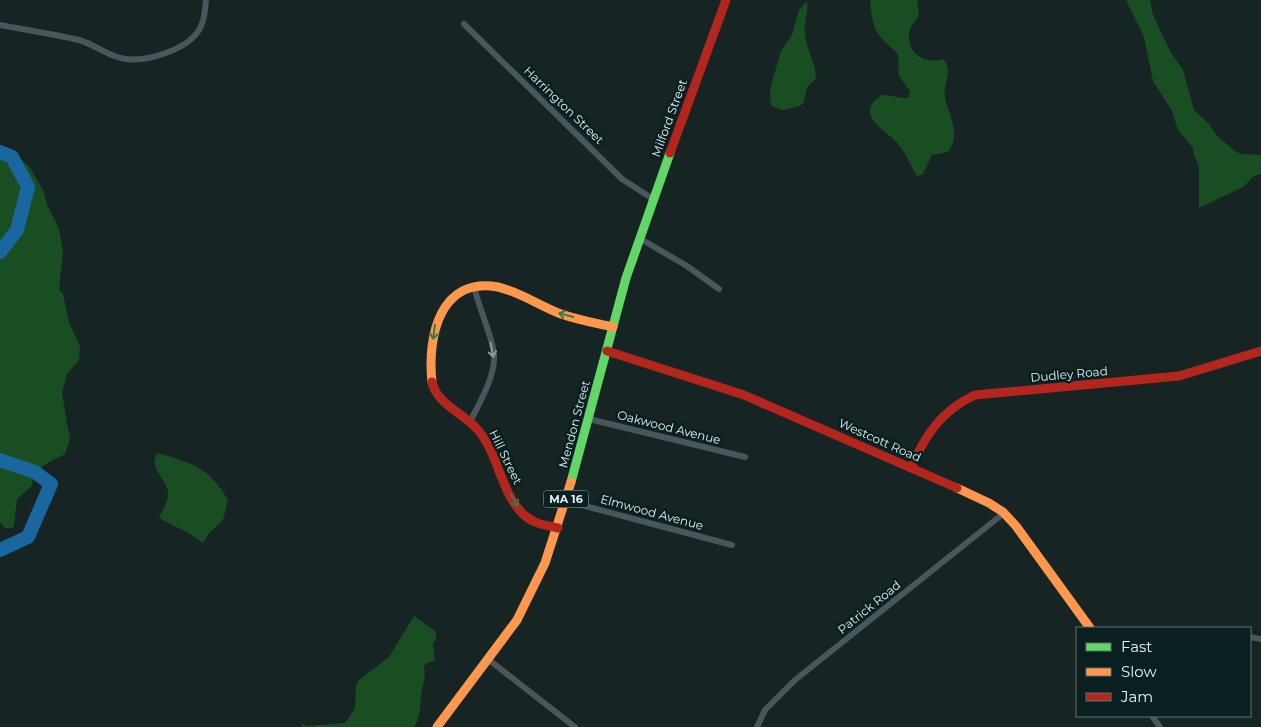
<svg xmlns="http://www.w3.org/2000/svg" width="1261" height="727" viewBox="0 0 1261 727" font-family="Montserrat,sans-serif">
<rect width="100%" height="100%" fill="#172424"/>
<!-- green -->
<g fill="#194e23">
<path d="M 870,0 L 917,0 L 919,15 C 917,19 912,24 910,29 C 904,49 922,66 943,59 C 954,71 943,82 945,96 C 947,115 963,132 948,152 L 932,155 L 923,174 L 917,176 C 911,166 906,154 899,145 C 890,132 853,116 879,97 C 886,91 900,101 909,97 L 910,91 L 899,76 L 898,54 C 875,33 873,32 870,0 Z"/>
<path d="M 1126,0 L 1150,0 L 1153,15 L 1170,51 L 1183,70 L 1194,110 L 1209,124 L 1218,137 L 1235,151 L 1241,154 L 1261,155 L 1261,174 L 1254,176 L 1243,187 L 1199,208 C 1199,195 1199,183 1199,171 C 1200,162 1192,157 1193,148 L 1178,130 L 1172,111 L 1153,81 L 1144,37 Z"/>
<path d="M 807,1 C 809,13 803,23 805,36 C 807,51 816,63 816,79 L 807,87 L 804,102 L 800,106 L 783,110 L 771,106 L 770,89 L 781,51 L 792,35 L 799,10 Z"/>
<path d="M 0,147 L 12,153 L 29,166 L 44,192 L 47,205 L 59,229 L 63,251 L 59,290 L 63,294 L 69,322 L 80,347 L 79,360 L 67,374 L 62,393 L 70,440 L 65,454 C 50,462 33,467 32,486 L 17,499 L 14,526 L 12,528 L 5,528 L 0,522 Z"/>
<path d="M 157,453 C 192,463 209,467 228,500 L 223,520 L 209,533 L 203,543 L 190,534 L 159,518 C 162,510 170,499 168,491 C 164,477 149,468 157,453 Z"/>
<path d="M 414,616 L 436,632 L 436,639 L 433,644 L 435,661 L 427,663 L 424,666 C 426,682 423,682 421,695 C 420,708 421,715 414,727 L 302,727 L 301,723 L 306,726 L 345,723 L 355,708 L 356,686 L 359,680 L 389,657 Z"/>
</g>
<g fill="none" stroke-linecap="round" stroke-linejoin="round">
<!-- river -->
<g stroke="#1a669e" stroke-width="14">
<path d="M 0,152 L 12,157 L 28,187 L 17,230 L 0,252"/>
<path d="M 0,460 L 35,472 L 51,484 L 28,537 L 0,550"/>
</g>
<!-- street -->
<g stroke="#49575c" stroke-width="6">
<path d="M 464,24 L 622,179 L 653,199"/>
<path d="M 0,25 C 26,30 53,34 79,40 C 93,44 104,53 117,57 C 140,65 186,51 199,30 C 205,21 205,9 206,0"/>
<path d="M 639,238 L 687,266 L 719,289"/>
<path d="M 589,419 L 745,457"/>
<path d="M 470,422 C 479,403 492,383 494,361 C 496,344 478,307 474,286"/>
<path d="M 566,501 L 732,545"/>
<path d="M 1250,637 L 1261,639"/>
<path d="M 489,660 L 575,727"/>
<path d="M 1152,716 L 1160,727"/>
<path d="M 757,727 L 765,710 L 795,680 L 1004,513"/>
</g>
<!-- fast -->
<path stroke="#63d668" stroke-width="9" d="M 571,482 L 626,278 L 670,153"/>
<!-- slow -->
<g stroke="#ff974d" stroke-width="9">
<path d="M 432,382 C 427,337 440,276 498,287 C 520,292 540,306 561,314 C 578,320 596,323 613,327"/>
<path d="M 957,488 L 989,503 L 1003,512 L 1016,526 L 1090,628"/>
<path d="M 437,727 L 517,620 L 545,563 L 571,482"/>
</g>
<!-- jam -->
<g stroke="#b3261e" stroke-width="9">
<path d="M 670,153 L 726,0"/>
<path d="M 607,351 L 744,395 L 957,488"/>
<path d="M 432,382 C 437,405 464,413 478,430 C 499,455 500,491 523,514 C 533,524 545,525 558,528"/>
<path d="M 911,468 C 925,435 942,410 975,395 L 1179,376 L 1261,351"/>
</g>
</g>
<!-- one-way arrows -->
<defs><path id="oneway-shaft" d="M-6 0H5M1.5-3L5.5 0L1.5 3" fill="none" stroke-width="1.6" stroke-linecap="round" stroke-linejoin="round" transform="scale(1.25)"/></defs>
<g stroke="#367a44">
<use href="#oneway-shaft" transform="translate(566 315) rotate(-165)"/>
<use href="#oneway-shaft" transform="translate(434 332) rotate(97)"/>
<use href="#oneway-shaft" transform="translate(514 500) rotate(59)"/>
</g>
<use stroke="#8e9c9f" href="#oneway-shaft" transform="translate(492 350) rotate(79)"/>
<g text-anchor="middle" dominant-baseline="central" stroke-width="5" stroke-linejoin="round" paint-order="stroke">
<!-- shield labels -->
<rect fill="#091f20" stroke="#a2b2b2" stroke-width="1" x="543.5" y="490.5" width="45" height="17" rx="4"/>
<g font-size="11" font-weight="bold" fill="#e3f1f1">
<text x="566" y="499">MA 16</text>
</g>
<!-- street labels -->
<g font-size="12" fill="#e3f1f1" stroke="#091f20">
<text transform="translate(564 105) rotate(44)">Harrington Street</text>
<text transform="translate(669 118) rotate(-70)">Milford Street</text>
<text transform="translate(1069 374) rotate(-5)">Dudley Road</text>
<text transform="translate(574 424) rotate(-75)">Mendon Street</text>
<text transform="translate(669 427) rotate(14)">Oakwood Avenue</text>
<text transform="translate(880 440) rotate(24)">Westcott Road</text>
<text transform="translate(506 457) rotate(64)">Hill Street</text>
<text transform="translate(652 512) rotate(15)">Elmwood Avenue</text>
<text transform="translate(869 607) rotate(-39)">Patrick Road</text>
</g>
</g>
<!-- legend -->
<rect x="1076" y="627" width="175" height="90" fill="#091f20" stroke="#607374"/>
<rect x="1086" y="643" width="25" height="8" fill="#63d668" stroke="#607374"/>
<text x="1121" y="652" font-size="15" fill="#e3f1f1">Fast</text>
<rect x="1086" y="668" width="25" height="8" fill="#ff974d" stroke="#607374"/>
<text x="1121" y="677" font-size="15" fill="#e3f1f1">Slow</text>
<rect x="1086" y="693" width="25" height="8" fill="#b3261e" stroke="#607374"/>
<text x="1121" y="702" font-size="15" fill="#e3f1f1">Jam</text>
</svg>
